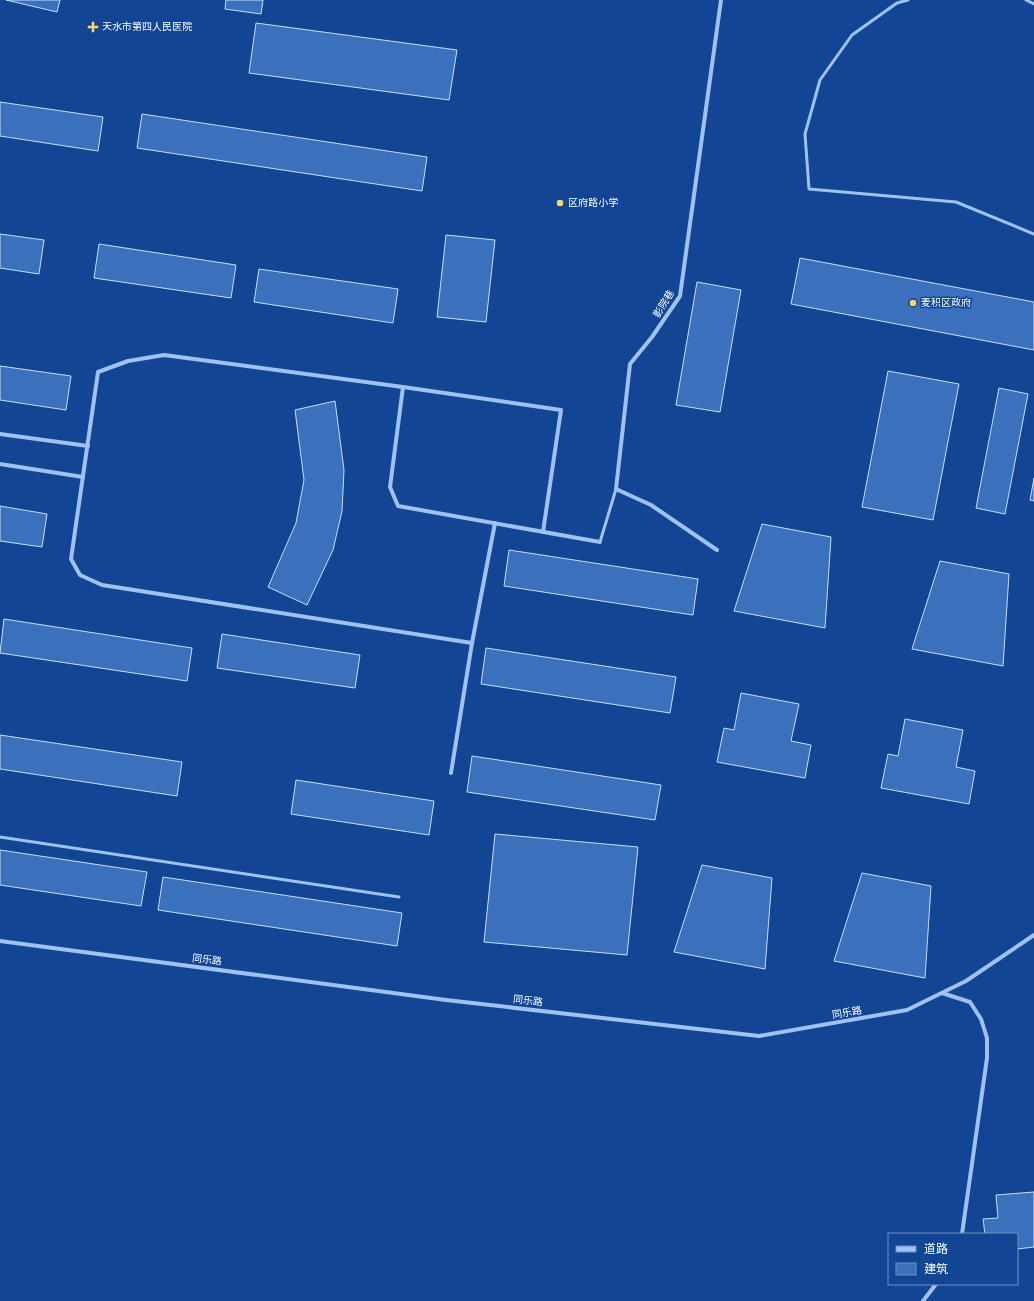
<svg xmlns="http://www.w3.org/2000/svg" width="1034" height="1301" viewBox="0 0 1034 1301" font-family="'Fira Sans','Noto Sans SC',sans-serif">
<rect width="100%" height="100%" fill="#124694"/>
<!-- building -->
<g fill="#3a70bc" stroke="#c8defd">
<path d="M 6,0 L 60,0 L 57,12 Z"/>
<path d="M 226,0 L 263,0 L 261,14 L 225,9 Z"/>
<path d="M 256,23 L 457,50 L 449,100 L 249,73 Z"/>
<path d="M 0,102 L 103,117 L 98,151 L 0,136 Z"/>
<path d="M 142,114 L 427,157 L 422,191 L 137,148 Z"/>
<path d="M 0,234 L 44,240 L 39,274 L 0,268 Z"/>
<path d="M 446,235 L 495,240 L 486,322 L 437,317 Z"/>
<path d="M 99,244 L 236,265 L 231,298 L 94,278 Z"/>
<path d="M 800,258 L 1034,302 L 1034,350 L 791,304 Z"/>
<path d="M 259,269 L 398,289 L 393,323 L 254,302 Z"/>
<path d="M 697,282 L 741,290 L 720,412 L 676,405 Z"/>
<path d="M 0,366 L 71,376 L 66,410 L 0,400 Z"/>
<path d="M 888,371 L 959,384 L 933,520 L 862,507 Z"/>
<path d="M 999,388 L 1028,394 L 1005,514 L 976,508 Z"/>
<path d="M 335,401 L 344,470 L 342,511 L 333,550 L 307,605 L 268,587 L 296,523 L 304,480 L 295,410 Z"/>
<path d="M 1034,478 L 1034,501 L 1030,500 Z"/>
<path d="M 0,506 L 47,514 L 42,547 L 0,541 Z"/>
<path d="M 762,524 L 831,537 L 825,628 L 734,611 Z"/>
<path d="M 509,550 L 698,579 L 693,615 L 504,586 Z"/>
<path d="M 940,561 L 1009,574 L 1003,666 L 912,649 Z"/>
<path d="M 4,619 L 192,648 L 187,681 L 0,653 Z"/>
<path d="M 222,634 L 360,655 L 355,688 L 217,668 Z"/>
<path d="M 486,648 L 676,677 L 670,713 L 481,684 Z"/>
<path d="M 741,693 L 799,704 L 791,741 L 811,745 L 805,778 L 717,762 L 724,728 L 734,730 Z"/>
<path d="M 905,719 L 963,730 L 956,767 L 975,771 L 969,804 L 881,788 L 888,754 L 898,756 Z"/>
<path d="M 0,735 L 182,762 L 177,796 L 0,769 Z"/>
<path d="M 472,756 L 661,785 L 655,820 L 467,792 Z"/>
<path d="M 296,780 L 434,801 L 429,835 L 291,814 Z"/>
<path d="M 495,834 L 638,847 L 627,955 L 484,942 Z"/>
<path d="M 0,850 L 147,872 L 141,906 L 0,885 Z"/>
<path d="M 702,865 L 772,878 L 765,969 L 674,952 Z"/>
<path d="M 862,873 L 931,886 L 925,978 L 834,961 Z"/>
<path d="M 163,877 L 402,913 L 397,946 L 158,910 Z"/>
<path d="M 1034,1192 L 1034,1247 L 1017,1249 L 1017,1234 L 985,1234 L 983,1219 L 998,1218 L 996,1195 Z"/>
</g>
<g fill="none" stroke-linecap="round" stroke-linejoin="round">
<!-- lane -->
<g stroke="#a0c2f3" stroke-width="3">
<path d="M 908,0 L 897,3 L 852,35 L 820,80 L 805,134 L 809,189 L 956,202 L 1034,234"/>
<path d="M 1026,0 L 1034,4"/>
<path d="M 600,542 L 616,489"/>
<path d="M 0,837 L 399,897"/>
</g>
<!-- street -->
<g stroke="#a0c2f3" stroke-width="4">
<path d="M 403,387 L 390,487 L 398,506 L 600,542"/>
<path d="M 0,434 L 88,446"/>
<path d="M 0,464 L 83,477"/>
<path d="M 717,550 L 651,505 L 616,489 L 630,364 L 652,337 L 680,296 L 721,0"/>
<path d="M 472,643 L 102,585 L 80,575 L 71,559 L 98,372 L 128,361 L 164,355 L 403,387 L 561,410 L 543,532"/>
<path d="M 451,773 L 472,643 L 495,523"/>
<path d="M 0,941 L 446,1000 L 759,1036 L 907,1010 L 966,981 L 1034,935"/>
<path d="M 942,993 L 970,1002 L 981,1019 L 987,1038 L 987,1058 L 962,1234"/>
<path d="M 923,1301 L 936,1284"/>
</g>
</g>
<!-- markers -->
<g fill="#ffd762" stroke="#124694" stroke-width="1.5">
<path d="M91 21h4v4h4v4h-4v4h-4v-4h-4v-4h4z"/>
<circle cx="560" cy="203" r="4"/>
<circle cx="913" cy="303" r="4"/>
</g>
<g text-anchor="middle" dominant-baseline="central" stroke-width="3" stroke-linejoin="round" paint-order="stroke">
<!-- poi labels -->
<g font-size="10" fill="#fff" stroke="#124694" text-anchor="start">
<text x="102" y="27">天水市第四人民医院</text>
<text x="568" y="203">区府路小学</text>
<text x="921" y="303">麦积区政府</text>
</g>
<!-- street labels -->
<g font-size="10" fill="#fff" stroke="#124694">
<text transform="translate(664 304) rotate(-59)">影院巷</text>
<text transform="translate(207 960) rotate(7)">同乐路</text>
<text transform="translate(528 1001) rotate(7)">同乐路</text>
<text transform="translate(847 1013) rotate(-10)">同乐路</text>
</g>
</g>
<!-- legend -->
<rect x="888" y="1233" width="130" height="52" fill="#124694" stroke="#7190bf"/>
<rect x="896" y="1246" width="20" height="6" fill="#a0c2f3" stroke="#7190bf"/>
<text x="924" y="1253" font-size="12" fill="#ffffff">道路</text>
<rect x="896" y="1263" width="20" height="12" fill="#3a70bc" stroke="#7190bf"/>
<text x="924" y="1273" font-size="12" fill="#ffffff">建筑</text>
</svg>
